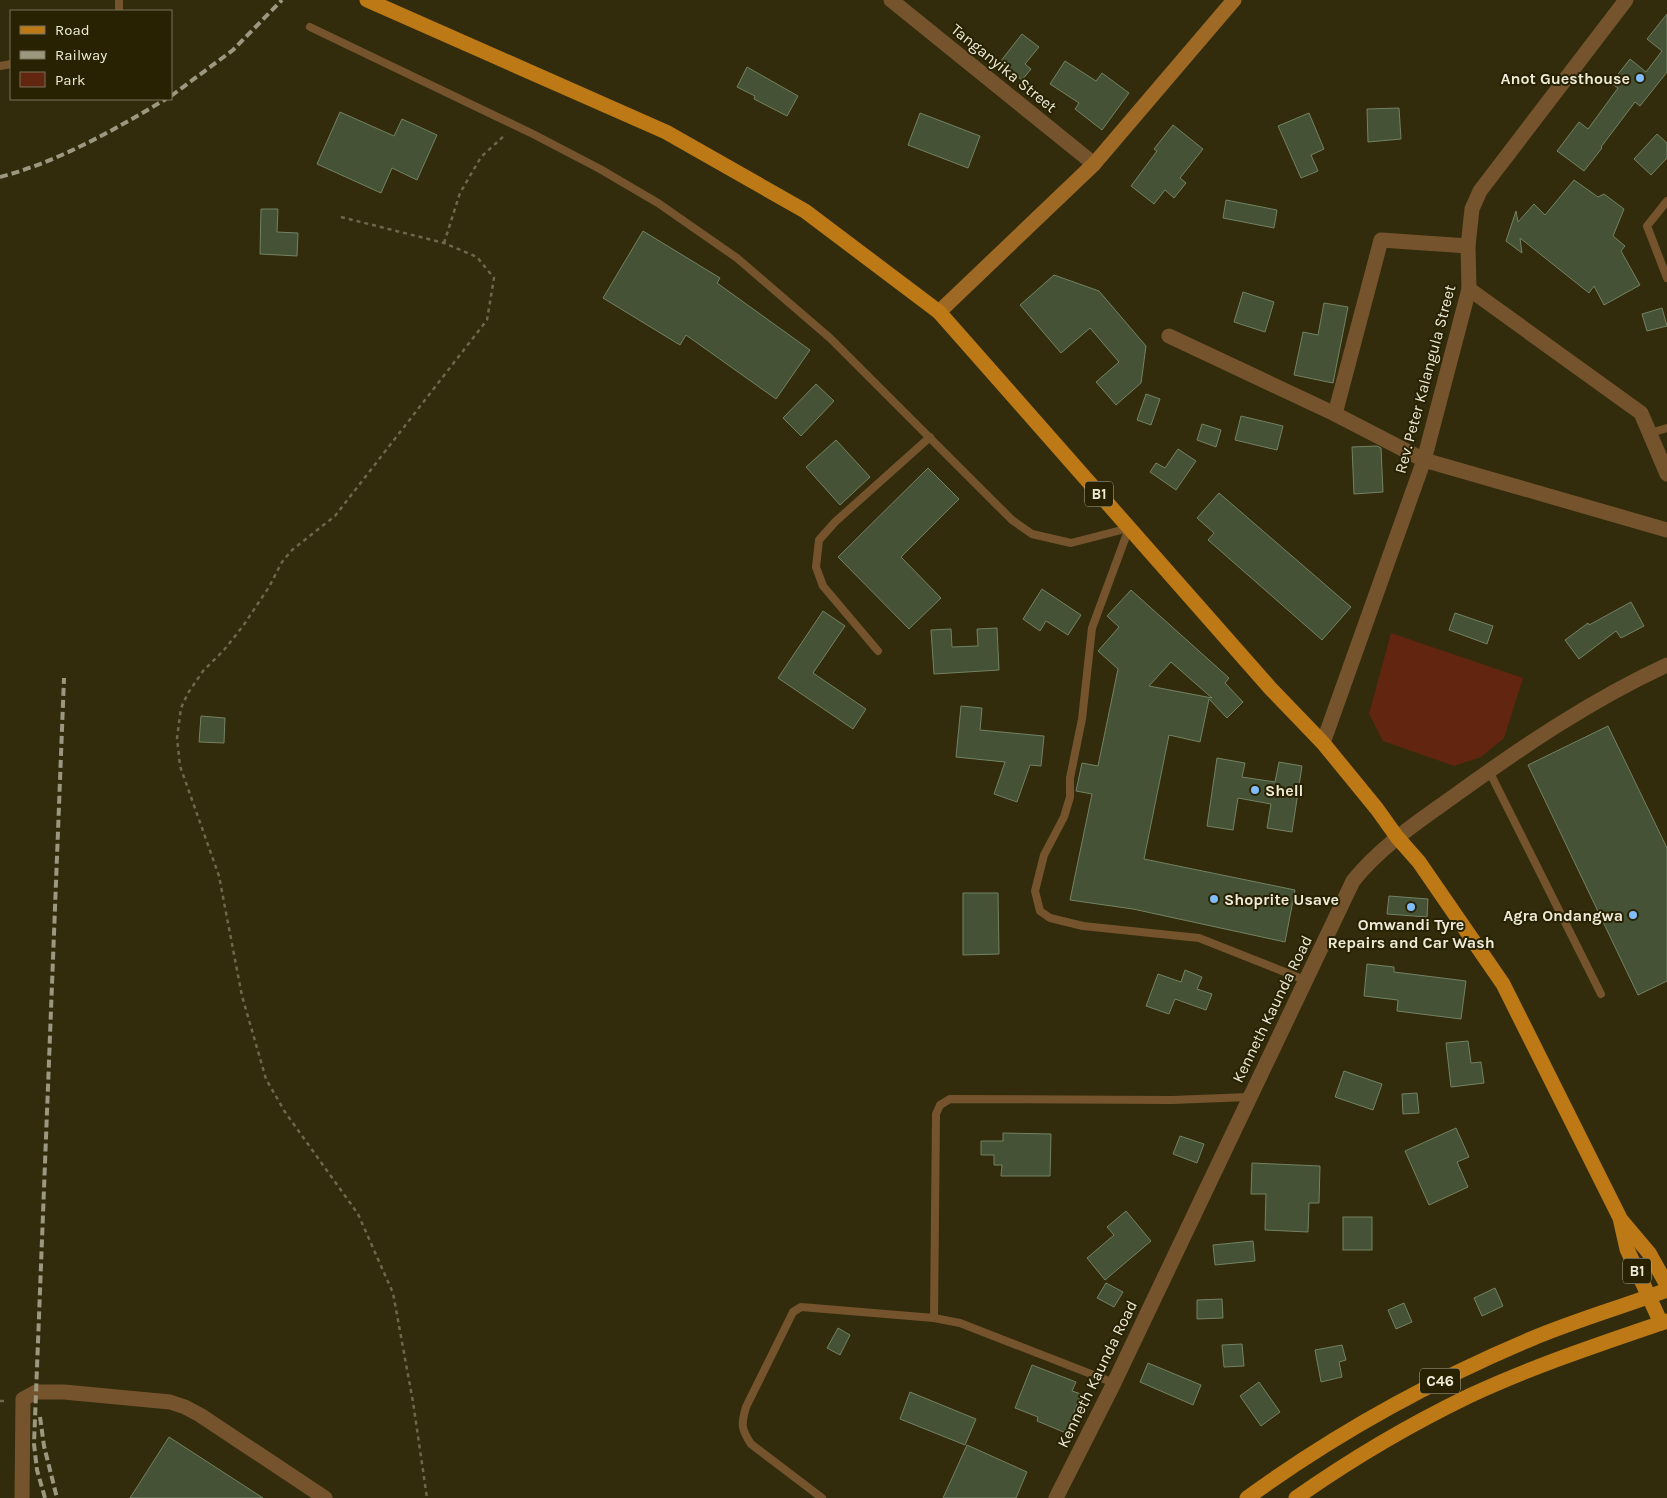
<svg xmlns="http://www.w3.org/2000/svg" width="1667" height="1498" viewBox="0 0 1667 1498" font-family="Karla,sans-serif">
<rect width="100%" height="100%" fill="#322c0c"/>
<!-- green -->
<path fill="#622510" d="M 1391,633 L 1523,678 L 1504,738 L 1481,757 L 1454,766 L 1383,741 L 1369,714 Z"/>
<!-- building -->
<g fill="#455236" stroke="#738263" fill-rule="evenodd">
<path d="M 1667,14 L 1667,72 L 1640,106 L 1635,102 L 1601,147 L 1602,148 L 1584,171 L 1557,151 L 1579,122 L 1588,129 L 1618,88 L 1611,83 L 1630,59 L 1646,72 L 1662,51 L 1647,39 Z"/>
<path d="M 1022,34 L 1039,47 L 1025,64 L 1031,69 L 1022,80 L 1000,62 Z"/>
<path d="M 1065,61 L 1096,81 L 1102,73 L 1129,93 L 1102,130 L 1075,109 L 1079,103 L 1050,84 Z"/>
<path d="M 747,67 L 798,96 L 787,116 L 754,99 L 755,96 L 737,87 Z"/>
<path d="M 1399,108 L 1401,139 L 1368,142 L 1367,109 Z"/>
<path d="M 340,112 L 394,136 L 402,119 L 437,135 L 417,180 L 392,168 L 381,193 L 317,164 Z"/>
<path d="M 920,113 L 980,136 L 968,168 L 908,145 Z"/>
<path d="M 1309,113 L 1324,149 L 1311,155 L 1318,171 L 1301,178 L 1278,126 Z"/>
<path d="M 1173,125 L 1203,149 L 1180,178 L 1186,183 L 1174,198 L 1165,190 L 1154,204 L 1131,186 L 1157,151 L 1154,149 Z"/>
<path d="M 1657,134 L 1667,143 L 1667,158 L 1651,175 L 1634,159 Z"/>
<path d="M 1574,180 L 1598,197 L 1604,194 L 1624,209 L 1613,236 L 1625,246 L 1621,251 L 1640,285 L 1604,305 L 1594,286 L 1589,293 L 1520,238 L 1522,253 L 1506,241 L 1516,211 L 1518,222 L 1534,204 L 1545,215 Z"/>
<path d="M 1226,200 L 1277,210 L 1274,228 L 1223,218 Z"/>
<path d="M 261,209 L 278,209 L 277,232 L 298,233 L 297,256 L 260,254 Z"/>
<path d="M 643,231 L 720,278 L 717,283 L 810,350 L 776,399 L 686,335 L 680,345 L 603,298 Z"/>
<path d="M 1054,275 L 1099,291 L 1146,346 L 1141,383 L 1116,405 L 1096,382 L 1119,362 L 1090,328 L 1061,353 L 1020,305 Z"/>
<path d="M 1243,292 L 1274,302 L 1265,332 L 1234,322 Z"/>
<path d="M 1324,303 L 1348,307 L 1333,383 L 1294,375 L 1303,332 L 1318,335 Z"/>
<path d="M 1662,308 L 1667,326 L 1647,331 L 1642,314 Z"/>
<path d="M 816,384 L 834,401 L 801,436 L 783,418 Z"/>
<path d="M 1146,394 L 1160,399 L 1151,425 L 1137,420 Z"/>
<path d="M 1241,416 L 1283,426 L 1277,450 L 1235,440 Z"/>
<path d="M 1202,424 L 1221,430 L 1216,447 L 1197,440 Z"/>
<path d="M 836,440 L 870,477 L 840,505 L 806,467 Z"/>
<path d="M 1377,446 L 1381,448 L 1383,492 L 1354,494 L 1352,447 Z"/>
<path d="M 1178,449 L 1196,461 L 1176,490 L 1150,472 L 1156,463 L 1165,468 Z"/>
<path d="M 928,468 L 959,499 L 901,557 L 941,598 L 909,629 L 838,557 Z"/>
<path d="M 1219,493 L 1351,607 L 1322,640 L 1208,540 L 1214,533 L 1197,518 Z"/>
<path d="M 1042,589 L 1081,615 L 1068,635 L 1046,621 L 1040,631 L 1023,619 Z"/>
<path d="M 1131,590 L 1229,678 L 1225,683 L 1243,702 L 1227,718 L 1209,699 L 1200,742 L 1169,735 L 1144,859 L 1295,890 L 1285,942 L 1133,909 L 1070,900 L 1092,794 L 1076,791 L 1082,763 L 1098,766 L 1118,669 L 1098,651 L 1119,627 L 1107,616 ZM 1171,662 L 1212,698 L 1149,686 Z"/>
<path d="M 1631,602 L 1644,626 L 1621,638 L 1616,631 L 1579,659 L 1565,640 L 1588,623 L 1589,625 Z"/>
<path d="M 823,611 L 845,626 L 813,673 L 866,709 L 853,729 L 778,678 Z"/>
<path d="M 1455,613 L 1493,626 L 1487,644 L 1449,630 Z"/>
<path d="M 997,628 L 999,670 L 934,674 L 931,630 L 951,629 L 952,647 L 978,646 L 977,629 Z"/>
<path d="M 961,706 L 982,708 L 980,730 L 1044,736 L 1041,766 L 1030,765 L 1017,802 L 994,794 L 1005,762 L 956,757 Z"/>
<path d="M 201,716 L 225,718 L 224,743 L 199,742 Z"/>
<path d="M 1608,726 L 1667,848 L 1667,981 L 1638,995 L 1528,765 Z"/>
<path d="M 1217,758 L 1245,763 L 1242,777 L 1275,782 L 1279,762 L 1302,766 L 1292,832 L 1267,828 L 1271,804 L 1238,798 L 1233,830 L 1207,826 Z"/>
<path d="M 963,893 L 998,893 L 999,954 L 963,955 Z"/>
<path d="M 1389,896 L 1428,899 L 1427,917 L 1387,914 Z"/>
<path d="M 1367,964 L 1394,967 L 1394,972 L 1466,981 L 1461,1019 L 1397,1011 L 1398,1000 L 1364,996 Z"/>
<path d="M 1185,970 L 1202,977 L 1197,989 L 1212,994 L 1206,1010 L 1175,999 L 1169,1014 L 1146,1006 L 1158,974 L 1181,982 Z"/>
<path d="M 1468,1041 L 1471,1063 L 1481,1062 L 1484,1083 L 1451,1087 L 1446,1043 Z"/>
<path d="M 1344,1071 L 1382,1084 L 1373,1110 L 1335,1097 Z"/>
<path d="M 1417,1093 L 1419,1113 L 1403,1114 L 1402,1094 Z"/>
<path d="M 1456,1128 L 1469,1157 L 1457,1162 L 1468,1187 L 1429,1205 L 1405,1151 Z"/>
<path d="M 1003,1133 L 1051,1134 L 1050,1176 L 1001,1176 L 1002,1165 L 994,1165 L 994,1155 L 981,1155 L 981,1141 L 1003,1141 Z"/>
<path d="M 1180,1136 L 1204,1144 L 1197,1163 L 1173,1154 Z"/>
<path d="M 1252,1163 L 1320,1166 L 1319,1203 L 1309,1203 L 1308,1232 L 1265,1230 L 1266,1194 L 1251,1194 Z"/>
<path d="M 1126,1211 L 1151,1241 L 1105,1280 L 1087,1258 L 1114,1235 L 1107,1227 Z"/>
<rect x="1343" y="1217" width="29" height="33"/>
<path d="M 1253,1241 L 1255,1261 L 1215,1265 L 1213,1245 Z"/>
<path d="M 1106,1283 L 1123,1292 L 1114,1307 L 1097,1298 Z"/>
<path d="M 1495,1288 L 1503,1306 L 1482,1316 L 1474,1298 Z"/>
<path d="M 1222,1299 L 1223,1318 L 1197,1319 L 1197,1300 Z"/>
<path d="M 1404,1303 L 1412,1322 L 1396,1329 L 1388,1310 Z"/>
<path d="M 838,1328 L 850,1335 L 840,1355 L 827,1348 Z"/>
<path d="M 1242,1344 L 1244,1366 L 1224,1367 L 1222,1345 Z"/>
<path d="M 1342,1345 L 1346,1360 L 1339,1362 L 1342,1377 L 1321,1382 L 1315,1350 Z"/>
<path d="M 1148,1363 L 1201,1385 L 1193,1405 L 1140,1382 Z"/>
<path d="M 1032,1365 L 1076,1382 L 1072,1391 L 1081,1394 L 1066,1433 L 1037,1421 L 1038,1417 L 1015,1408 Z"/>
<path d="M 1259,1382 L 1280,1412 L 1261,1426 L 1240,1396 Z"/>
<path d="M 910,1392 L 976,1419 L 965,1445 L 900,1419 Z"/>
<path d="M 169,1437 L 263,1498 L 130,1498 Z"/>
<path d="M 967,1445 L 1027,1472 L 1016,1498 L 943,1498 Z"/>
</g>
<g fill="none" stroke-linecap="round" stroke-linejoin="round">
<!-- path -->
<g stroke="#6d684c" stroke-width="2.5" stroke-dasharray="4 4" stroke-linecap="butt">
<path d="M 341,217 L 444,243 L 477,257 L 494,278 L 487,320 L 335,516 L 292,550 L 282,562 L 269,587 L 243,626 L 224,650 L 203,671 L 188,693 L 181,708 L 177,738 L 180,766 L 219,876 L 242,996 L 266,1079 L 285,1112 L 358,1214 L 393,1293 L 413,1402 L 427,1498"/>
<path d="M 444,243 L 460,193 L 481,157 L 506,134"/>
<path d="M 0,1401 L 8,1401"/>
</g>
<!-- lane -->
<g stroke="#75542d" stroke-width="8">
<path d="M 119,0 L 119,11"/>
<path d="M 310,27 L 533,134 L 600,169 L 658,203 L 737,258 L 830,338 L 1012,520 L 1032,534 L 1071,543 L 1129,528"/>
<path d="M 0,66 L 11,64"/>
<path d="M 1667,201 L 1647,226 L 1667,278"/>
<path d="M 1650,433 L 1667,428"/>
<path d="M 1129,528 L 1092,628 L 1082,719 L 1070,778 L 1070,797 L 1064,817 L 1044,855 L 1035,891 L 1040,911 L 1050,918 L 1083,926 L 1199,938 L 1305,980"/>
<path d="M 878,651 L 823,586 L 816,567 L 819,540 L 835,522 L 930,437"/>
<path d="M 1489,771 L 1601,994"/>
<path d="M 934,1318 L 936,1114 L 940,1105 L 950,1099 L 1172,1100 L 1249,1097"/>
<path d="M 822,1498 L 751,1444 C 741,1429 741,1424 746,1407 L 793,1312 L 801,1307 L 934,1318 L 960,1323 L 1114,1383"/>
</g>
<!-- street -->
<g stroke="#75542d" stroke-width="15">
<path d="M 891,0 L 1094,164"/>
<path d="M 1469,289 L 1641,413 L 1667,474"/>
<path d="M 1169,336 L 1335,414 L 1424,460 L 1667,530"/>
<path d="M 1335,414 L 1381,240 L 1468,246"/>
<path d="M 1323,743 L 1424,460 L 1469,289 L 1468,246 L 1472,209 L 1480,191 L 1626,0"/>
<path d="M 22,1498 L 23,1399 L 36,1392 L 64,1392 L 170,1402 L 185,1407 L 200,1415 L 325,1498"/>
<path d="M 1056,1498 L 1114,1383 L 1353,881 C 1381,846 1418,822 1454,796 C 1522,747 1591,700 1667,665"/>
</g>
<!-- secondary -->
<path stroke="#9d6925" stroke-width="15" d="M 939,312 L 1094,164 L 1234,0"/>
<!-- primary -->
<g stroke="#bc7915" stroke-width="15">
<path d="M 367,0 L 666,132 L 805,211 L 939,312 L 1271,689 L 1323,743 L 1377,809 L 1397,837 L 1419,862 L 1503,984 L 1620,1218 L 1627,1249 L 1661,1323"/>
<path d="M 1622,1221 L 1649,1253 L 1667,1285"/>
<path d="M 1247,1498 C 1335,1434 1431,1381 1531,1339 C 1576,1320 1622,1307 1667,1290"/>
<path d="M 1296,1498 C 1350,1460 1409,1425 1469,1396 C 1533,1366 1600,1344 1667,1321"/>
</g>
<!-- rail -->
<g stroke="#9c977f" stroke-width="4" stroke-dasharray="8 4" stroke-linecap="butt">
<path d="M 171,96 L 233,50 L 282,0"/>
<path d="M 0,177 C 60,161 114,130 166,99"/>
<path d="M 40,1417 L 44,1446 L 57,1498"/>
<path d="M 45,1498 L 37,1470 L 34,1444 L 64,678"/>
</g>
</g>
<!-- markers -->
<g fill="#80bdfa" stroke="#282203" stroke-width="2">
<circle cx="1640" cy="78" r="5"/>
<circle cx="1255" cy="790" r="5"/>
<circle cx="1214" cy="899" r="5"/>
<circle cx="1411" cy="907" r="5"/>
<circle cx="1633" cy="915" r="5"/>
</g>
<g text-anchor="middle" dominant-baseline="central" stroke-width="4" stroke-linejoin="round" paint-order="stroke">
<!-- shield labels -->
<g fill="#282203" stroke="#b2ae98" stroke-width="1">
<rect x="1085" y="481.5" width="28" height="25" rx="4"/>
<rect x="1623" y="1258.5" width="28" height="25" rx="4"/>
<rect x="1420" y="1368.5" width="40" height="25" rx="4"/>
</g>
<g font-size="15" font-weight="bold" fill="#edead8">
<text x="1099" y="494">B1</text>
<text x="1637" y="1271">B1</text>
<text x="1440" y="1381">C46</text>
</g>
<!-- street labels -->
<g font-size="16" fill="#edead8" stroke="#282203">
<text transform="translate(1004 68) rotate(39)">Tanganyika Street</text>
<text transform="translate(1425 379) rotate(-75)">Rev. Peter Kalangula Street</text>
<text transform="translate(1272 1009) rotate(-64)">Kenneth Kaunda Road</text>
<text transform="translate(1097 1374) rotate(-64)">Kenneth Kaunda Road</text>
</g>
<!-- poi labels -->
<g font-size="16" font-weight="bold" fill="#edead8" stroke="#282203" text-anchor="end">
<text x="1630" y="78">Anot Guesthouse</text>
<text x="1265" y="790" text-anchor="start">Shell</text>
<text x="1224" y="899" text-anchor="start">Shoprite Usave</text>
<text x="1623" y="915">Agra Ondangwa</text>
<text x="1411" y="924" text-anchor="middle">Omwandi Tyre<tspan x="1411" dy="18">Repairs and Car Wash</tspan></text>
</g>
</g>
<!-- legend -->
<rect x="10" y="10" width="162" height="90" fill="#282203" stroke="#777258"/>
<rect x="20" y="26" width="25" height="8" fill="#bc7915" stroke="#777258"/>
<text x="55" y="35" font-size="15" fill="#edead8">Road</text>
<rect x="20" y="51" width="25" height="8" fill="#9c977f" stroke="#777258"/>
<text x="55" y="60" font-size="15" fill="#edead8">Railway</text>
<rect x="20" y="72" width="25" height="15" fill="#622510" stroke="#777258"/>
<text x="55" y="85" font-size="15" fill="#edead8">Park</text>
</svg>
